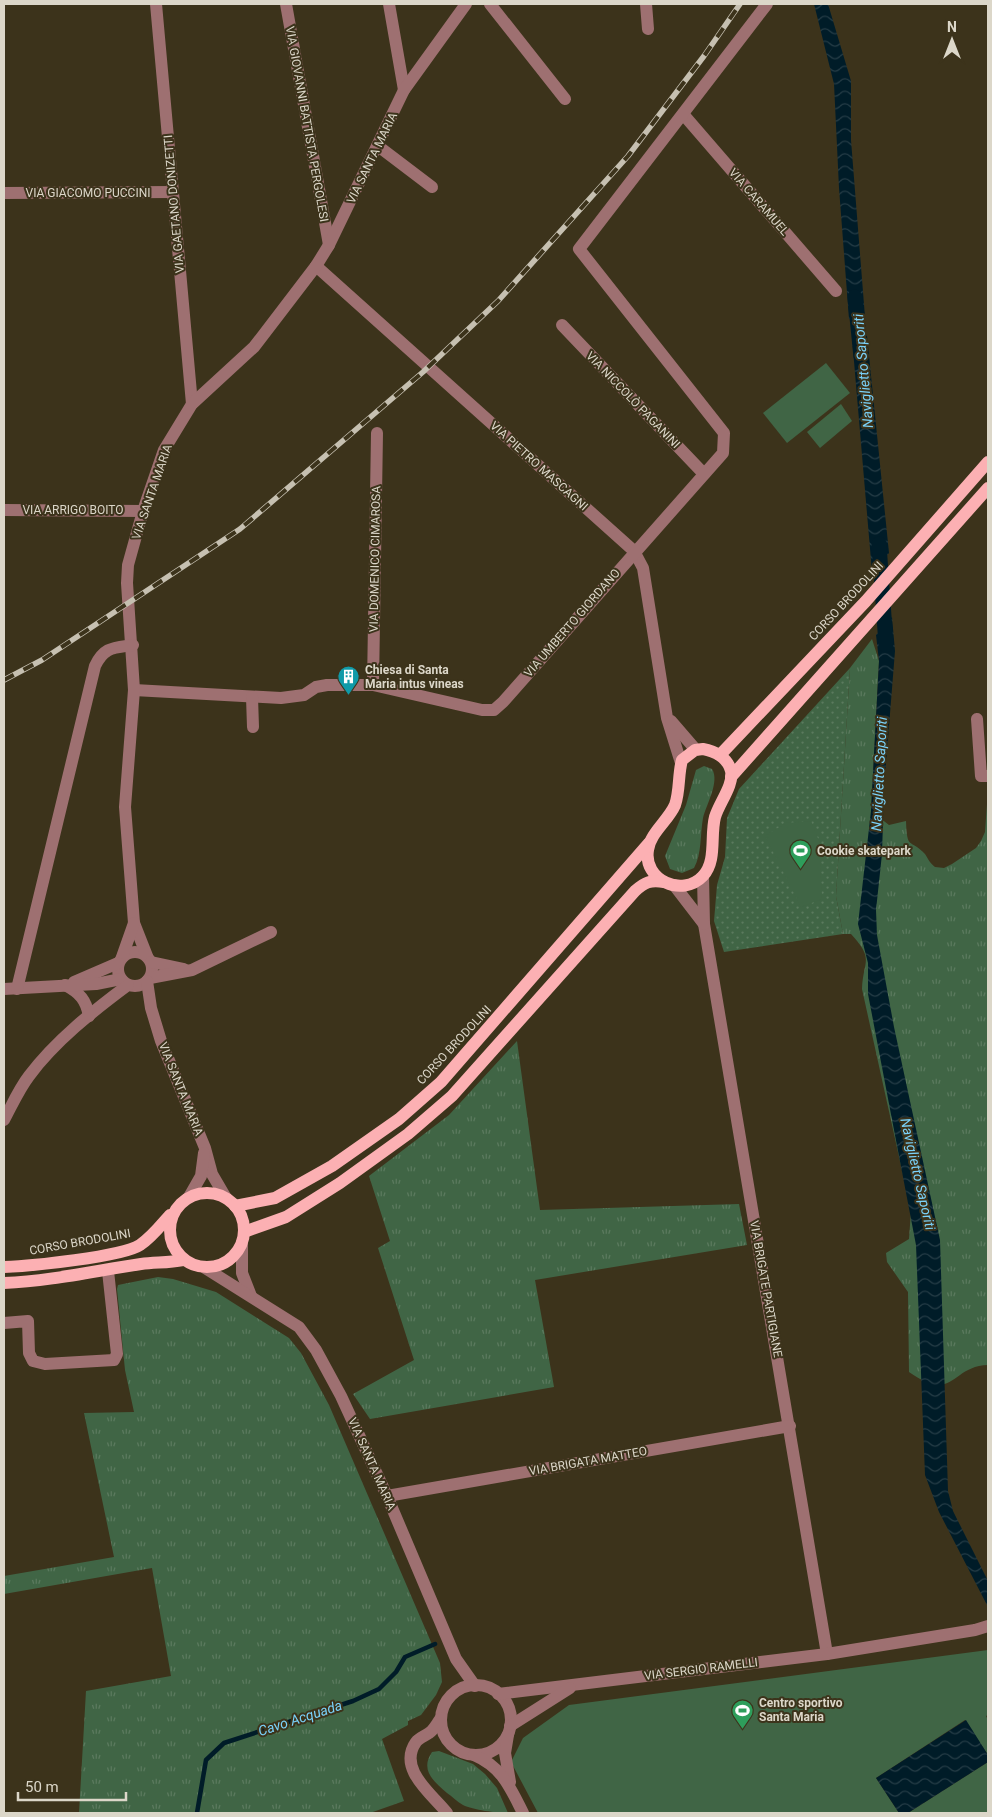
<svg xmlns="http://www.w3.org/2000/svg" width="992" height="1817" viewBox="0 0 992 1817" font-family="Roboto,sans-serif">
<defs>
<pattern id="grass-tufts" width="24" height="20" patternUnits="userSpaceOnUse" patternTransform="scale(1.25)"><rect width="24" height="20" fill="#406545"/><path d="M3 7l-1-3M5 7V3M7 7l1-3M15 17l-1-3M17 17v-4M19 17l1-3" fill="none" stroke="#5b7a5e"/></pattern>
<pattern id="park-dots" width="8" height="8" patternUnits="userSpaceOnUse" patternTransform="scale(1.25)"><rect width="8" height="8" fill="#406545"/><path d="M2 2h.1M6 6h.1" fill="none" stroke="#5b7a5e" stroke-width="1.8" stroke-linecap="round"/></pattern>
<pattern id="water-waves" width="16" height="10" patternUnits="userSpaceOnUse" patternTransform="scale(1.25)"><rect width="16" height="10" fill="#001c28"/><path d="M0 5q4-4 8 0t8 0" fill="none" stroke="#253c46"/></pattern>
</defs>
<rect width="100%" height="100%" fill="#3c331b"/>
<!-- grass -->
<g fill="url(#grass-tufts)">
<path d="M 872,639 L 879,661 L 871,811 L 889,825 L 906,821 C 907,851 910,838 925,854 C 928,859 930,863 935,867 L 944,868 L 952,864 L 976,848 L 981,841 L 985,832 L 988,790 L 988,1365 C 950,1366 955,1404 909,1372 L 908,1292 L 887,1262 L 886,1253 L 909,1239 L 911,1211 L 862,989 C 863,960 875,960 851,934 L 843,934 L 836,896 L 850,668 Z"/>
<path d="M 704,766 L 712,769 C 720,782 706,805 703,818 C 700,834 702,854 694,868 L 682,873 L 670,869 L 665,856 L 686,805 L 696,770 Z"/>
<path d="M 517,1041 L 540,1210 L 739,1204 L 747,1245 L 535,1280 L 554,1387 L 370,1419 L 353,1394 L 414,1360 L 378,1248 L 390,1241 L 369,1176 L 449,1115 Z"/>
<path d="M 158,1277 L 173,1279 L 216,1292 L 289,1338 L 301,1353 L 329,1405 L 440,1663 L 442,1682 L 436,1695 L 421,1715 L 408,1721 L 408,1725 L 382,1739 L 404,1801 L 370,1813 L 79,1813 L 86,1691 L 171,1676 L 152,1568 L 4,1594 L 4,1576 L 114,1557 L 84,1413 L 134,1412 L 125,1370 L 117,1289 L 118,1285 Z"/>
<path d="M 439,1751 L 473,1764 L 485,1774 L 497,1788 L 508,1813 C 497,1813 473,1810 463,1805 C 457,1802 452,1796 447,1793 C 433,1781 420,1770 432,1752 Z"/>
</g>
<!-- park -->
<path fill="url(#park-dots)" d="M 850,668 L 836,896 L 843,934 L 724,952 L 714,921 L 717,885 L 725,857 L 727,818 L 739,789 Z"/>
<!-- garden -->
<g fill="#406545">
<path d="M 826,363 L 850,393 L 787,443 L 763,413 Z"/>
<path d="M 841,404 L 852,421 L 820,448 L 807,432 Z"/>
<path d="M 811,821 L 819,841 L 822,899 L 801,907 L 765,836 L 786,823 Z"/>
<path d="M 988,1650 L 988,1715 L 986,1716 L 988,1720 L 988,1755 L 965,1720 L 876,1778 L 899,1813 L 538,1813 L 511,1762 L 523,1738 L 569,1705 Z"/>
<path d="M 988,1762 L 988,1813 L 908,1813 Z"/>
</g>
<!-- water -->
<g fill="url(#water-waves)">
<path d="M 814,4 L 828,4 L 851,81 L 851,140 L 865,317 L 849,319 L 839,188 L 834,84 Z"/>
<path d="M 867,336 L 889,553 L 872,572 L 852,338 Z"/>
<path d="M 892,617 L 895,651 L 884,789 L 882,854 L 876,910 L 877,935 L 894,1027 L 940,1240 L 948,1491 L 953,1511 L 988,1581 L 988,1607 L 939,1512 L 925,1475 L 916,1245 L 868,994 L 868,963 L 858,924 L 871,811 L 879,661 L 876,635 Z"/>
<path d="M 966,1720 L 988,1755 L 988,1762 L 908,1813 L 899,1813 L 876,1778 Z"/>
</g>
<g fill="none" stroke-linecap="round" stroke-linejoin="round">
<!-- stream -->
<path stroke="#001c28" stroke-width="4.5" d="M 197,1813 L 206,1760 L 224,1743 L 353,1701 L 379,1689 L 396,1672 L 405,1657 L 435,1644"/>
<!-- canal -->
<g stroke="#001c28" stroke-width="15">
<path d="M 855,297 L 861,357"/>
<path d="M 879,544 L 886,645"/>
</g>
<!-- minor -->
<g stroke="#9e7071" stroke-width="12">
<path d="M 156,4 L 192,404"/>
<path d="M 286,4 L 329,245"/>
<path d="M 389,4 L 404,90"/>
<path d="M 490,4 L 565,99"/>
<path d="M 646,4 L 648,29"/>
<path d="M 683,114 L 836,291"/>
<path d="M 378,146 L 432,187"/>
<path d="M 4,193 L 173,192"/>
<path d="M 316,266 L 634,551 L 643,568 L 667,718 L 681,763"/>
<path d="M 562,325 L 704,474"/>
<path d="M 4,510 L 143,511"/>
<path d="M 373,685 L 377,433"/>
<path d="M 134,690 L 281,698 L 304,695 L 316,687 L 327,685 L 373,685 L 482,710 L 494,710 L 503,702 L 723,453 L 724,433 L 579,249 L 767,4"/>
<path d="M 252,697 L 253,727"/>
<path d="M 977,719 L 981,776 L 988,776"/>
<path d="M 671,721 L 696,750"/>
<path d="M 703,876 L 704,924 L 827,1654"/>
<path d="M 674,885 L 704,924"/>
<circle cx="135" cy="969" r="17"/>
<path d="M 147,956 L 134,923 L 125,807 L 134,690 L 127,583 L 128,565 L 143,511 L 164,450 L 192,404 L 254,347 L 316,266 L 329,245 L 404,90 L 466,4"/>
<path d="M 122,957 L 134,923"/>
<path d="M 151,962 L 184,969"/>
<path d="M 150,978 L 192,970 L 271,932"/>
<path d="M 147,981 L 151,1008 L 161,1041 L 205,1148 L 212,1174 L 226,1198"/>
<path d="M 74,982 L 118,963"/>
<path d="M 65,985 C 80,993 86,1000 89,1016"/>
<path d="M 4,989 L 96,984 L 121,979"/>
<path d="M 17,989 L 95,666 C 104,647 113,648 133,645"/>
<path d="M 4,1120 C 12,1105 19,1089 29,1076 C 55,1041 93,1011 128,985"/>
<path d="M 189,1197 L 201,1176 L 204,1153"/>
<path d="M 242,1243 L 242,1273 L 251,1296"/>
<path d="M 205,1268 L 299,1327 L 316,1350 L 341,1396 L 387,1496 L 456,1659 L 475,1686"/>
<path d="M 4,1323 L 28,1321 L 29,1353 L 33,1361 L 45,1364 L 114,1360 L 117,1354 L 108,1271"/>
<path d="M 387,1496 L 790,1426"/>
<circle cx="476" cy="1720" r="35"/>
<path d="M 498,1694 L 827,1654 L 975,1630 L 988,1626"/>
<path d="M 441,1718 C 437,1723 434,1730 429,1733 C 425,1736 419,1738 416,1742 C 397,1769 432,1794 447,1813"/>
<path d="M 510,1726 L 570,1688"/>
<path d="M 508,1735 L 505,1753 L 510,1782"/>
<path d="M 474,1755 C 502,1767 510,1787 523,1813"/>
</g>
<!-- major -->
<g stroke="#fcb0b3" stroke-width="12">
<path d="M 703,749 C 715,751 728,758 731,771 C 734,785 719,803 715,817 C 710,836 717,861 703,876 C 682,898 643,880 648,850 C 650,833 668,821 675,805 C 680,791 678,774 682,760 L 695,750 Z"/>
<path d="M 720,755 L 866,601 L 988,462"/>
<path d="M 731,777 L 988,488"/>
<circle cx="207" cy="1230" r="37"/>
<path d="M 235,1206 L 275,1198 L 332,1166 L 399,1119 L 441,1082 L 649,843"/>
<path d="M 244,1232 L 286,1217 L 340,1183 L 408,1134 L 452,1096 L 635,891 C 645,882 650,880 664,882"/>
<path d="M 4,1267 C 29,1266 122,1257 140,1245 C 152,1237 161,1225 170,1215"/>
<path d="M 4,1283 C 51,1281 94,1271 141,1264 C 155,1262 168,1263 183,1260"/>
</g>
<defs>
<path id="rail" d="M 4,680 L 42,660 L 240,529 L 423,372 L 498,301 L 628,156 L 704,56 L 740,4"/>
</defs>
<!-- rail casing -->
<use href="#rail" stroke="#c6c0b1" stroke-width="5.5"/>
<!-- rail -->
<use href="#rail" stroke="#3c331b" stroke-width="4" stroke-dasharray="11" stroke-linecap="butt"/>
</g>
<!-- icons -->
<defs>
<symbol id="building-pin" viewBox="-11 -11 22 30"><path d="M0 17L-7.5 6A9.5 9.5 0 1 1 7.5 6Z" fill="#0f9aa8" stroke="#3c331b"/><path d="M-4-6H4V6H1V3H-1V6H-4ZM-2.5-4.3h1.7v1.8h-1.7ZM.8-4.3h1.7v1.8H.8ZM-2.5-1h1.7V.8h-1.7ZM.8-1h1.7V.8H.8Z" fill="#fff"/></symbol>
<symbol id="stadium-pin" viewBox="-11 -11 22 30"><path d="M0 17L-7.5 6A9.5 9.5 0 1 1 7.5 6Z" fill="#2e9e5b" stroke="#3c331b"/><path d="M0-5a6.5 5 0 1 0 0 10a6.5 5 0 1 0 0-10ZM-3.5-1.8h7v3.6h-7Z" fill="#fff"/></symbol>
</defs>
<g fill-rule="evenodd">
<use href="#building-pin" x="336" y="664" width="25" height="34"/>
<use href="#stadium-pin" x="788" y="838" width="25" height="34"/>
<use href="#stadium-pin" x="730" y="1698" width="25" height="34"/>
</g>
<g text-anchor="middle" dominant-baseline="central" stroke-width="4" stroke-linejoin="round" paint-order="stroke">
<!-- street labels -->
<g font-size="12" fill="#dcd7c9" stroke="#3c331b">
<text transform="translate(307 124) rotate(80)">VIA GIOVANNI BATTISTA PERGOLESI</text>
<text transform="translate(372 158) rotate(-64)">VIA SANTA MARIA</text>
<text x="88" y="193">VIA GIACOMO PUCCINI</text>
<text transform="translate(759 202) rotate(49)">VIA CARAMUEL</text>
<text transform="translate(174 204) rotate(-95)">VIA GAETANO DONIZETTI</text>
<text transform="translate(633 400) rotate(46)">VIA NICCOLÒ PAGANINI</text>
<text transform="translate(539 466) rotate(42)">VIA PIETRO MASCAGNI</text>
<text transform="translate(152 492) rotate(-71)">VIA SANTA MARIA</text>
<text x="73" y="510">VIA ARRIGO BOITO</text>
<text transform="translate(375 559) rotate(-89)">VIA DOMENICO CIMAROSA</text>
<text transform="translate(846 601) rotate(-47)">CORSO BRODOLINI</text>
<text transform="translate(572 623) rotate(-49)">VIA UMBERTO GIORDANO</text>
<text transform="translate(454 1045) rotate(-47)">CORSO BRODOLINI</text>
<text transform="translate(181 1089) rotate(68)">VIA SANTA MARIA</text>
<text transform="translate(80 1242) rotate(-10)">CORSO BRODOLINI</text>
<text transform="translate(766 1289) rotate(80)">VIA BRIGATE PARTIGIANE</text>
<text transform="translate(588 1461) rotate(-10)">VIA BRIGATA MATTEO</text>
<text transform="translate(372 1464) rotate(66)">VIA SANTA MARIA</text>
<text transform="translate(701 1669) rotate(-7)">VIA SERGIO RAMELLI</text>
</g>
<!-- poi labels -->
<g font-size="12" font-weight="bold" fill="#dcd7c9" stroke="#3c331b" text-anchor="start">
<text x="365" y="670">Chiesa di Santa<tspan x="365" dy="14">Maria intus vineas</tspan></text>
<text x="817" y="851">Cookie skatepark</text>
<text x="759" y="1703">Centro sportivo<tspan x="759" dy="14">Santa Maria</tspan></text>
</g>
<!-- water labels -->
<g font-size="14" font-style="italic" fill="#7ad2fa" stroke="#3c331b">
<text transform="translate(863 371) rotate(-95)">Naviglietto Saporiti</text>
<text transform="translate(879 774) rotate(-87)">Naviglietto Saporiti</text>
<text transform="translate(918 1174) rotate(77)">Naviglietto Saporiti</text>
<text transform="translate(300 1718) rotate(-18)">Cavo Acquada</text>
</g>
</g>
<!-- border -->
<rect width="992" height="1817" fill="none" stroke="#dcd7c9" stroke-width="10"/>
<!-- north arrow -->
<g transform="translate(952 40)" stroke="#3c331b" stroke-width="4" paint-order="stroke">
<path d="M0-4L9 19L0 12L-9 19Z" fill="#dcd7c9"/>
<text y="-8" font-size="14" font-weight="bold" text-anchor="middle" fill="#dcd7c9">N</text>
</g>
<!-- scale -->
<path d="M18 1792v8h108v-8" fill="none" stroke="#dcd7c9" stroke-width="2.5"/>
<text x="25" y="1792" font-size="15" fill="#dcd7c9" stroke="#3c331b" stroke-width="4" paint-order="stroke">50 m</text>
</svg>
